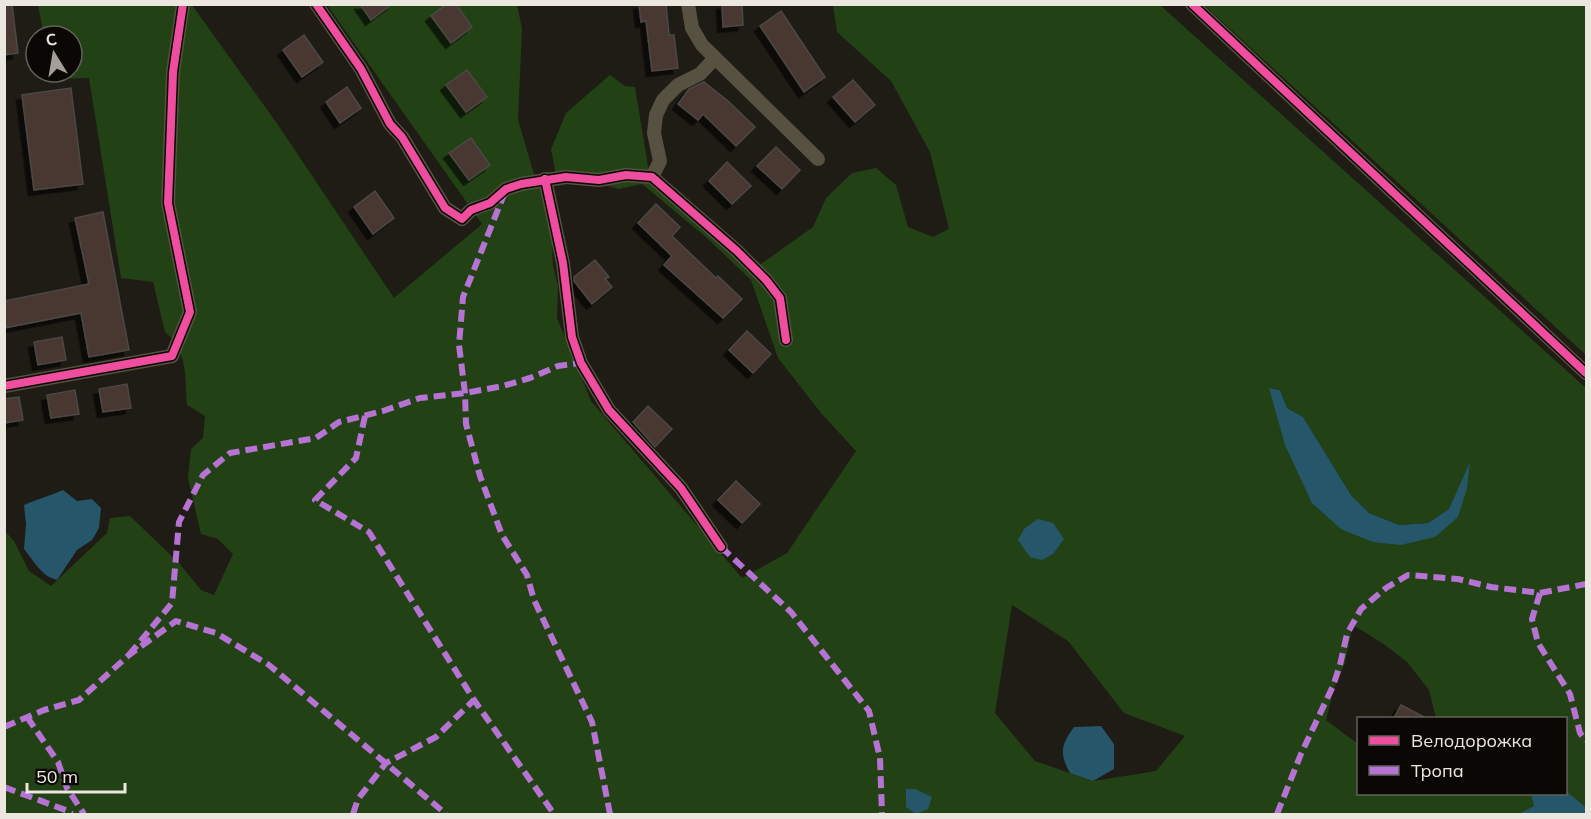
<svg xmlns="http://www.w3.org/2000/svg" width="1591" height="819" viewBox="0 0 1591 819" font-family="Mulish,sans-serif">
<defs>
<filter id="shadow"><feDropShadow dx="-5.5" dy="5.5" stdDeviation="0" flood-color="#0009"/></filter>
</defs>
<rect width="100%" height="100%" fill="#1f1b15"/>
<!-- green -->
<g fill="#224215" fill-rule="evenodd">
<path d="M 38,5 L 192,5 L 276,122 L 394,298 L 482,224 L 327,5 L 517,5 L 522,28 L 518,120 L 534,174 L 550,194 L 553,266 L 558,286 L 557,318 L 591,401 L 742,578 L 787,553 L 856,451 L 821,413 L 778,358 L 751,280 L 707,238 L 642,184 L 619,189 L 584,179 L 558,186 L 551,149 L 566,113 L 610,75 L 625,86 L 635,87 L 649,172 L 699,219 L 761,264 L 813,227 L 826,198 L 852,173 L 876,168 L 896,185 L 908,227 L 933,237 L 949,229 L 930,152 L 891,81 L 837,32 L 833,5 L 1160,5 L 1586,388 L 1586,814 L 5,814 L 4,530 L 14,541 L 29,571 L 51,586 L 107,533 L 110,518 L 130,516 L 179,563 L 201,590 L 214,595 L 233,554 L 218,539 L 201,534 L 188,478 L 191,449 L 203,438 L 205,416 L 187,405 C 185,378 188,350 165,332 L 153,282 L 121,278 L 89,78 L 52,79 L 51,72 L 72,72 L 72,36 L 44,36 ZM 1269,388 L 1280,390 L 1287,408 L 1303,417 L 1351,495 L 1369,513 L 1399,525 L 1428,523 L 1449,509 L 1470,464 L 1458,517 L 1373,542 ZM 1012,605 L 1068,641 L 1124,713 L 1185,736 L 1156,771 L 1093,781 L 1035,761 L 995,713 ZM 1353,625 L 1385,645 L 1407,662 L 1429,690 L 1436,718 L 1566,718 L 1566,794 L 1358,794 L 1358,744 L 1326,720 L 1334,688 L 1345,663 Z"/>
<path d="M 1204,5 L 1586,5 L 1586,355 Z"/>
</g>
<!-- water -->
<g fill="#25566a">
<path d="M 1269,388 L 1280,390 L 1287,408 L 1303,417 L 1351,495 L 1369,513 L 1399,525 L 1428,523 L 1449,509 L 1470,462 L 1467,488 L 1458,517 L 1435,537 L 1401,545 L 1373,542 L 1341,529 L 1312,503 L 1285,445 Z"/>
<path d="M 63,490 L 77,501 L 92,499 L 101,508 L 99,528 L 92,540 L 77,550 L 57,580 C 41,576 34,561 24,549 L 26,524 L 24,505 C 37,499 50,496 63,490 Z"/>
<path d="M 1038,519 L 1053,523 L 1064,539 L 1053,554 L 1042,560 L 1030,557 L 1018,540 L 1024,529 Z"/>
<path d="M 1101,726 L 1114,744 L 1114,769 L 1093,781 L 1070,773 C 1059,753 1061,745 1074,727 Z"/>
<path d="M 906,789 L 915,789 L 932,797 L 928,809 L 916,814 L 906,807 Z"/>
<path d="M 1566,791 L 1586,808 L 1586,814 L 1519,814 L 1534,806 L 1531,794 L 1566,794 Z"/>
</g>
<!-- building -->
<g fill="#483733" stroke="#4c4845" stroke-width="1.5" filter="url(#shadow)">
<path d="M 4,4 L 12,4 L 18,53 L 4,55 Z"/>
<path d="M 360,4 L 392,4 L 371,20 Z"/>
<path d="M 447,4 L 456,4 L 472,27 L 451,43 L 431,16 Z"/>
<path d="M 639,4 L 666,4 L 669,35 L 674,35 L 678,68 L 652,71 L 646,21 L 641,22 Z"/>
<path d="M 722,4 L 742,4 L 743,25 L 723,27 Z"/>
<path d="M 781,11 L 825,77 L 804,92 L 760,26 Z"/>
<path d="M 304,35 L 323,62 L 302,77 L 283,50 Z"/>
<path d="M 467,70 L 487,97 L 466,112 L 446,85 Z"/>
<path d="M 853,80 L 875,105 L 855,122 L 833,97 Z"/>
<path d="M 704,82 L 728,101 L 755,127 L 736,146 L 703,114 L 698,120 L 678,104 L 689,89 Z"/>
<path d="M 347,87 L 361,108 L 340,123 L 326,102 Z"/>
<path d="M 71,88 L 83,184 L 34,190 L 22,95 Z"/>
<path d="M 471,138 L 490,165 L 469,180 L 449,153 Z"/>
<path d="M 776,147 L 800,170 L 782,189 L 757,166 Z"/>
<path d="M 727,162 L 751,186 L 732,204 L 709,181 Z"/>
<path d="M 375,191 L 394,218 L 373,234 L 354,207 Z"/>
<path d="M 656,204 L 680,227 L 672,236 L 716,278 L 718,276 L 742,299 L 723,318 L 664,265 L 672,256 L 638,223 Z"/>
<path d="M 103,212 L 129,350 L 89,357 L 81,313 L 4,328 L 4,301 L 89,284 L 75,218 Z"/>
<path d="M 595,260 L 609,277 L 605,279 L 612,287 L 592,304 L 574,281 L 574,277 Z"/>
<path d="M 747,331 L 771,354 L 753,373 L 729,350 Z"/>
<path d="M 62,337 L 66,360 L 38,365 L 34,342 Z"/>
<path d="M 127,384 L 131,408 L 103,412 L 99,389 Z"/>
<path d="M 75,390 L 79,414 L 51,418 L 47,395 Z"/>
<path d="M 19,397 L 23,420 L 4,423 L 4,399 Z"/>
<path d="M 648,406 L 672,429 L 655,447 L 633,422 Z"/>
<path d="M 736,481 L 760,504 L 742,523 L 718,500 Z"/>
<path d="M 1401,705 L 1426,718 L 1394,718 Z"/>
</g>
<g fill="none" stroke-linecap="round" stroke-linejoin="round">
<!-- minor -->
<g stroke="#565140" stroke-width="14">
<path d="M 316,4 L 361,69 L 390,124 L 402,137 L 445,208 L 462,219 L 471,210 L 490,203 L 506,189 L 521,184 L 566,177 L 599,180 L 626,175 L 652,177 L 737,251 L 766,280 L 780,298 L 786,340"/>
<path d="M 688,4 L 692,28 L 702,45 L 818,159"/>
<path d="M 1192,4 L 1586,373"/>
<path d="M 652,177 L 660,161 L 654,133 L 656,115 L 663,100 L 678,85 L 700,74 L 715,58"/>
<path d="M 545,179 L 563,263 L 572,337 L 581,363 L 609,410 L 681,488 L 721,547"/>
<path d="M 4,386 L 172,356 L 190,312 L 168,203 L 173,72 L 183,4"/>
</g>
<!-- quiet -->
<g stroke="#b673d3" stroke-width="6" stroke-dasharray="12 6" stroke-linecap="butt">
<path d="M 505,192 L 463,297 L 459,345 L 465,393 L 466,424 L 480,476 L 502,535 L 527,575 L 534,600 L 592,722 L 610,814"/>
<path d="M 365,416 L 356,458 L 315,500 L 369,532 L 474,700 L 554,814"/>
<path d="M 721,547 L 791,612 L 869,711 L 880,758 L 882,814"/>
<path d="M 1540,593 L 1532,619 L 1538,643 L 1570,694 L 1580,733 L 1586,741"/>
<path d="M 129,655 L 172,603 L 179,522 L 203,475 L 230,453 L 316,438 L 339,422 L 383,411 L 420,398 L 465,393 L 503,386 L 530,378 L 558,366 L 581,363"/>
<path d="M 27,717 L 58,762 L 67,788 L 84,814"/>
<path d="M 4,727 L 44,710 L 79,700 L 129,655 L 176,621 L 216,633 L 269,665 L 446,814"/>
<path d="M 4,787 L 68,811 L 72,814"/>
<path d="M 353,814 L 358,799 L 386,763 L 436,737 L 474,700"/>
<path d="M 1277,814 L 1301,754 L 1333,686 L 1340,665 L 1347,634 L 1361,609 L 1386,588 L 1408,575 L 1458,579 L 1491,587 L 1540,593 L 1586,584"/>
</g>
<defs>
<g id="cycleway">
<path d="M 316,4 L 361,69 L 390,124 L 402,137 L 445,208 L 462,219 L 471,210 L 490,203 L 506,189 L 521,184 L 566,177 L 599,180 L 626,175 L 652,177 L 737,251 L 766,280 L 780,298 L 786,340"/>
<path d="M 1192,4 L 1586,373"/>
<path d="M 545,179 L 563,263 L 572,337 L 581,363 L 609,410 L 681,488 L 721,547"/>
<path d="M 4,386 L 172,356 L 190,312 L 168,203 L 173,72 L 183,4"/>
</g>
</defs>
<!-- cycleway casing -->
<use href="#cycleway" stroke="#0a0704" stroke-width="11"/>
<!-- cycleway -->
<use href="#cycleway" stroke="#ef4d9e" stroke-width="8"/>
</g>
<!-- border -->
<rect width="1591" height="819" fill="none" stroke="#ebe6de" stroke-width="12"/>
<!-- legend -->
<rect x="1357" y="717" width="210" height="78" fill="#0a0704" stroke="#64605b" stroke-width="1.5"/>
<rect x="1369" y="736" width="30" height="9" fill="#ef4d9e" stroke="#64605b" stroke-width="1.5"/>
<text x="1411" y="747" font-size="18" fill="#ebe6de">Велодорожка</text>
<rect x="1369" y="766" width="30" height="9" fill="#b673d3" stroke="#64605b" stroke-width="1.5"/>
<text x="1411" y="777" font-size="18" fill="#ebe6de">Тропа</text>
<!-- north arrow -->
<g transform="translate(54 54) rotate(349)"><circle r="28" fill="#0a0704" stroke="#64605b" stroke-width="1.5"/>
<path d="M0-4.5L10 22L0 15L-10 22Z" fill="#a49f98"/>
<text y="-9" font-size="16" font-weight="bold" text-anchor="middle" fill="#ebe6de">С</text>
</g>
<!-- scale -->
<path d="M27 783v9h98v-9" fill="none" stroke="#ebe6de" stroke-width="3"/>
<text x="36" y="783" font-size="18" fill="#ebe6de" stroke="#0a0704" stroke-width="4.5" paint-order="stroke">50 m</text>
</svg>
